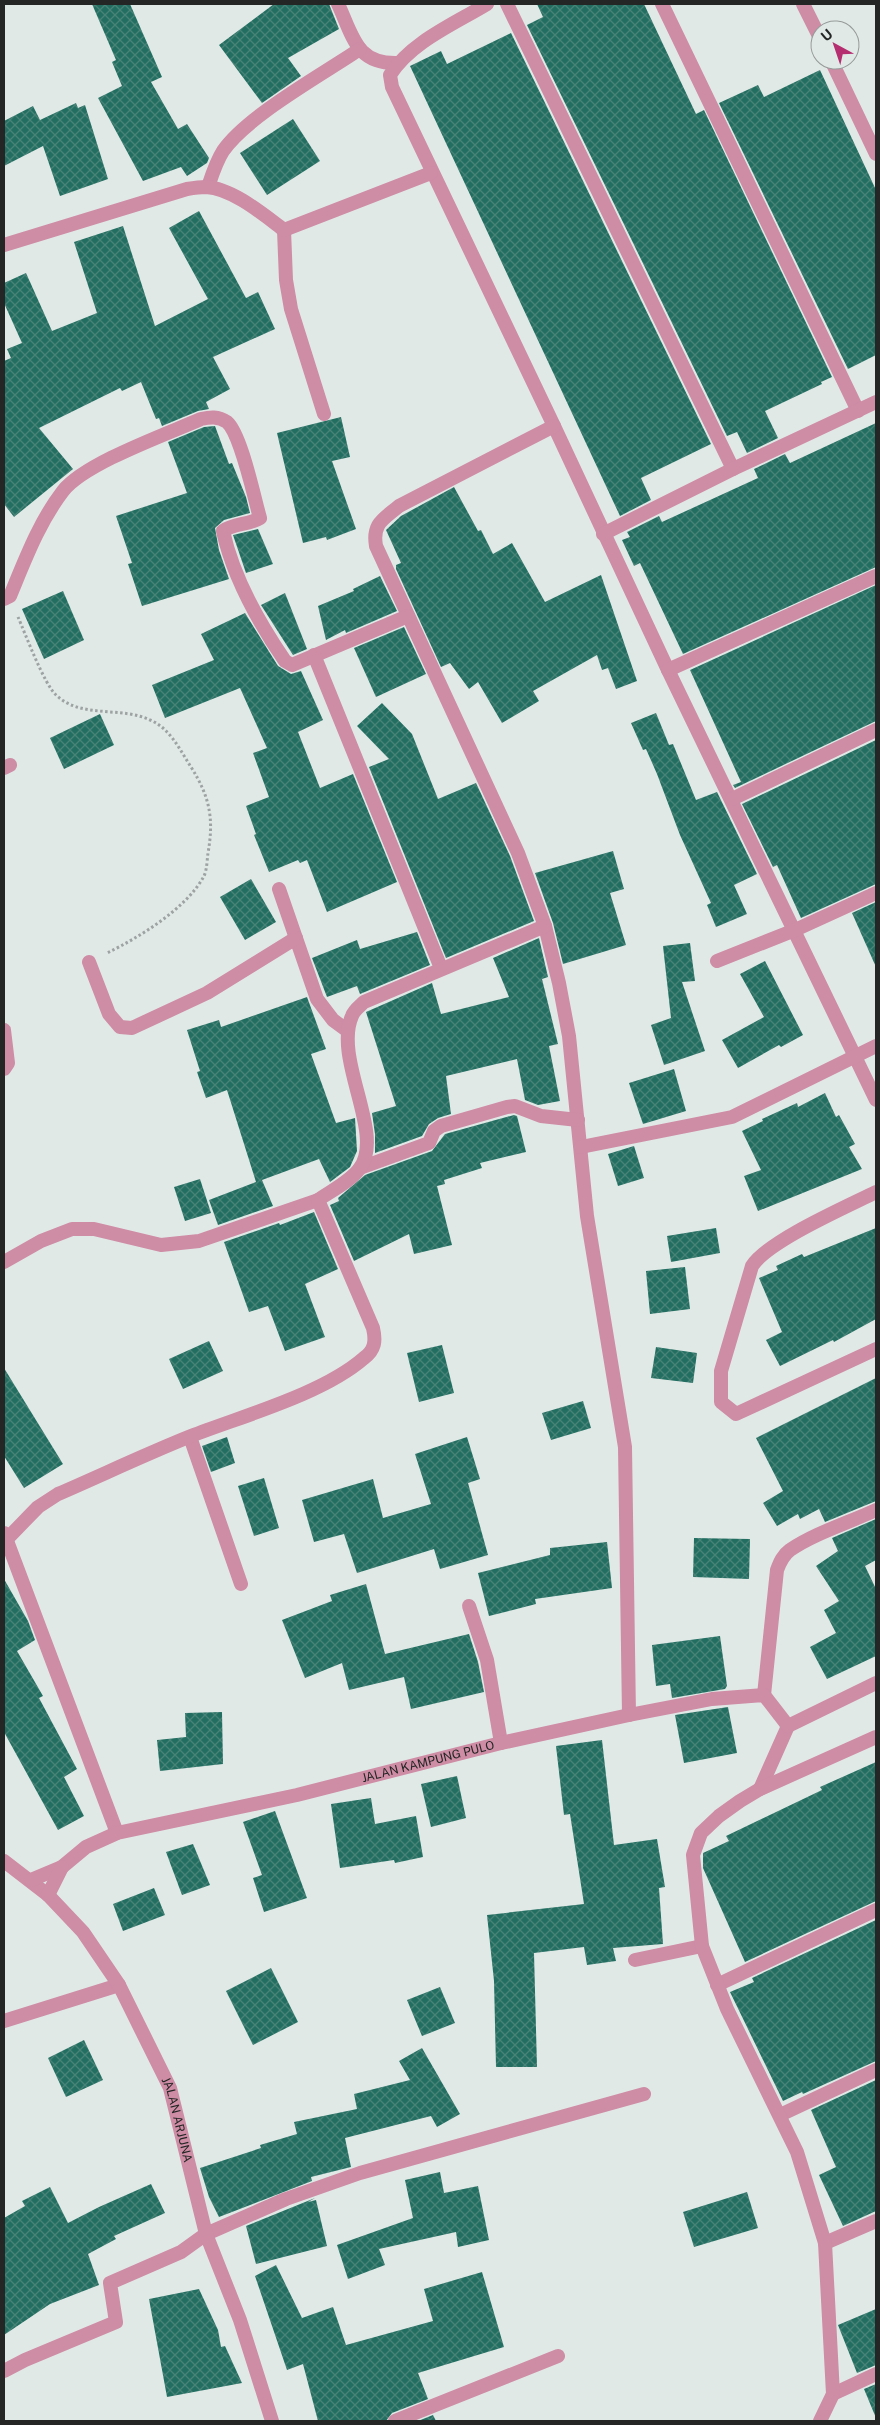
<svg xmlns="http://www.w3.org/2000/svg" width="880" height="2425" viewBox="0 0 880 2425" font-family="'Public Sans',sans-serif">
<defs>
<pattern id="building-cross-hatch" width="8" height="8" patternUnits="userSpaceOnUse" patternTransform="scale(1.25)"><rect width="8" height="8" fill="#226f61"/><path d="M0 0l8 8M0 8l8-8" fill="none" stroke="#498378"/></pattern>
</defs>
<rect width="100%" height="100%" fill="#e1e9e7"/>
<!-- building -->
<g fill="url(#building-cross-hatch)">
<path d="M 92,4 L 130,4 L 162,77 L 151,82 L 178,129 L 187,124 L 209,158 L 207,163 L 187,176 L 181,167 L 143,181 L 98,98 L 122,86 L 112,62 L 116,60 Z"/>
<path d="M 274,4 L 329,4 L 339,29 L 288,58 L 301,76 L 262,103 L 219,45 Z"/>
<path d="M 537,4 L 644,4 L 696,114 L 704,110 L 832,377 L 821,382 L 822,384 L 765,411 L 778,438 L 747,453 L 737,432 L 727,436 L 527,25 L 543,17 Z"/>
<path d="M 511,33 L 711,444 L 641,478 L 651,500 L 620,516 L 410,66 L 441,51 L 447,64 Z"/>
<path d="M 820,70 L 876,190 L 876,355 L 848,369 L 719,103 L 758,85 L 764,97 Z"/>
<path d="M 76,103 L 78,108 L 85,105 L 108,179 L 60,196 L 43,146 L 4,166 L 4,121 L 33,106 L 40,120 Z"/>
<path d="M 293,119 L 320,161 L 267,195 L 240,153 Z"/>
<path d="M 199,211 L 246,298 L 258,292 L 275,329 L 213,357 L 230,389 L 206,402 L 209,409 L 198,411 L 162,426 L 159,418 L 156,419 L 141,382 L 122,391 L 120,388 L 39,428 L 73,469 L 14,517 L 4,504 L 4,361 L 11,358 L 7,349 L 22,343 L 4,303 L 4,283 L 26,273 L 52,331 L 97,313 L 74,242 L 123,226 L 155,326 L 208,299 L 169,228 Z"/>
<path d="M 341,417 L 350,457 L 332,461 L 356,529 L 327,540 L 326,537 L 303,543 L 277,433 Z"/>
<path d="M 876,423 L 876,567 L 683,654 L 640,563 L 634,566 L 622,540 L 630,537 L 627,532 L 659,516 L 662,522 L 758,478 L 754,469 L 785,454 L 790,463 Z"/>
<path d="M 215,426 L 229,464 L 232,463 L 246,497 L 250,513 L 224,520 L 215,528 L 219,550 L 229,579 L 142,606 L 128,564 L 132,563 L 116,516 L 187,493 L 168,442 L 204,427 Z"/>
<path d="M 454,487 L 478,531 L 481,530 L 493,554 L 512,543 L 545,602 L 601,575 L 637,681 L 616,689 L 608,668 L 602,670 L 597,655 L 533,691 L 539,701 L 502,723 L 478,682 L 469,689 L 450,663 L 441,667 L 396,569 L 396,565 L 401,563 L 386,530 L 401,516 Z"/>
<path d="M 258,529 L 273,564 L 246,573 L 233,535 Z"/>
<path d="M 380,576 L 397,611 L 346,633 L 345,630 L 326,640 L 318,606 L 354,591 L 353,589 Z"/>
<path d="M 876,585 L 876,721 L 735,788 L 733,785 L 741,782 L 690,670 Z"/>
<path d="M 63,591 L 84,640 L 44,659 L 22,609 Z"/>
<path d="M 285,593 L 307,649 L 293,655 L 261,605 Z"/>
<path d="M 245,613 L 278,666 L 291,674 L 301,671 L 323,720 L 298,732 L 320,788 L 353,774 L 397,882 L 327,912 L 307,860 L 300,863 L 298,860 L 269,872 L 254,835 L 256,834 L 246,806 L 269,797 L 253,753 L 267,748 L 240,688 L 165,718 L 152,685 L 214,660 L 201,634 Z"/>
<path d="M 404,627 L 426,674 L 376,697 L 354,648 Z"/>
<path d="M 382,703 L 412,734 L 438,799 L 476,783 L 510,856 L 534,921 L 446,958 L 369,767 L 389,759 L 357,726 Z"/>
<path d="M 656,713 L 669,745 L 673,744 L 696,800 L 717,792 L 757,874 L 734,885 L 747,914 L 716,927 L 707,905 L 711,903 L 680,835 L 657,774 L 646,749 L 643,750 L 631,723 Z"/>
<path d="M 100,714 L 114,745 L 64,769 L 50,738 Z"/>
<path d="M 876,740 L 876,884 L 801,918 L 777,865 L 773,867 L 742,804 Z"/>
<path d="M 613,851 L 624,889 L 610,893 L 626,945 L 563,964 L 553,923 L 535,873 Z"/>
<path d="M 251,879 L 276,922 L 245,940 L 220,897 Z"/>
<path d="M 876,902 L 876,967 L 852,913 Z"/>
<path d="M 417,932 L 430,965 L 360,994 L 357,986 L 327,997 L 312,958 L 357,940 L 360,949 Z"/>
<path d="M 539,938 L 548,977 L 542,979 L 558,1044 L 549,1046 L 560,1101 L 538,1105 L 525,1100 L 517,1059 L 446,1076 L 451,1114 L 438,1118 L 429,1124 L 422,1136 L 375,1153 L 375,1134 L 372,1113 L 396,1106 L 366,1012 L 432,983 L 441,1014 L 509,997 L 493,958 Z"/>
<path d="M 690,943 L 695,981 L 682,982 L 705,1051 L 664,1065 L 651,1025 L 671,1018 L 663,946 Z"/>
<path d="M 765,961 L 803,1035 L 781,1047 L 779,1045 L 738,1068 L 722,1040 L 764,1017 L 740,974 Z"/>
<path d="M 307,997 L 326,1049 L 311,1054 L 336,1123 L 355,1118 L 357,1151 L 350,1167 L 330,1182 L 319,1159 L 262,1180 L 273,1206 L 218,1225 L 209,1200 L 256,1182 L 227,1090 L 206,1098 L 197,1072 L 200,1071 L 187,1030 L 219,1020 L 221,1027 Z"/>
<path d="M 674,1069 L 686,1111 L 643,1124 L 629,1083 Z"/>
<path d="M 825,1093 L 836,1117 L 839,1115 L 855,1144 L 849,1147 L 862,1169 L 758,1211 L 744,1176 L 761,1170 L 742,1131 L 763,1121 L 762,1119 L 797,1103 L 798,1107 Z"/>
<path d="M 514,1115 L 517,1116 L 526,1152 L 480,1163 L 482,1168 L 444,1180 L 445,1184 L 437,1186 L 452,1245 L 414,1254 L 409,1234 L 354,1261 L 330,1205 L 339,1201 L 338,1198 L 365,1175 L 432,1151 L 445,1134 Z"/>
<path d="M 634,1146 L 644,1178 L 618,1186 L 608,1154 Z"/>
<path d="M 200,1179 L 211,1213 L 185,1221 L 174,1187 Z"/>
<path d="M 314,1212 L 338,1269 L 305,1284 L 325,1337 L 285,1351 L 268,1306 L 249,1312 L 224,1242 L 279,1223 L 280,1225 Z"/>
<path d="M 716,1228 L 720,1253 L 671,1262 L 667,1236 Z"/>
<path d="M 876,1228 L 876,1319 L 834,1342 L 833,1340 L 780,1366 L 766,1340 L 782,1332 L 759,1278 L 778,1270 L 776,1266 L 802,1254 L 804,1257 Z"/>
<path d="M 685,1267 L 690,1309 L 650,1314 L 646,1271 Z"/>
<path d="M 209,1341 L 223,1371 L 183,1389 L 169,1359 Z"/>
<path d="M 442,1345 L 454,1393 L 419,1402 L 407,1353 Z"/>
<path d="M 656,1347 L 697,1353 L 693,1383 L 651,1378 Z"/>
<path d="M 4,1368 L 63,1464 L 24,1488 L 4,1456 Z"/>
<path d="M 876,1378 L 876,1501 L 825,1522 L 819,1509 L 800,1519 L 798,1514 L 777,1526 L 763,1503 L 783,1491 L 756,1438 Z"/>
<path d="M 583,1401 L 591,1428 L 551,1440 L 542,1413 Z"/>
<path d="M 227,1437 L 235,1463 L 211,1472 L 202,1446 Z"/>
<path d="M 467,1437 L 480,1479 L 468,1483 L 488,1555 L 440,1569 L 434,1549 L 357,1573 L 344,1534 L 314,1542 L 302,1500 L 373,1479 L 383,1518 L 431,1504 L 415,1454 Z"/>
<path d="M 264,1478 L 279,1528 L 254,1536 L 238,1486 Z"/>
<path d="M 876,1519 L 876,1560 L 865,1566 L 876,1589 L 876,1656 L 827,1679 L 810,1647 L 836,1633 L 824,1610 L 839,1601 L 816,1566 L 838,1551 L 832,1538 Z"/>
<path d="M 694,1538 L 750,1539 L 749,1579 L 693,1577 Z"/>
<path d="M 607,1542 L 612,1588 L 535,1599 L 536,1604 L 489,1616 L 478,1573 L 550,1555 L 550,1548 Z"/>
<path d="M 4,1579 L 28,1621 L 35,1640 L 17,1651 L 43,1696 L 39,1698 L 77,1769 L 64,1777 L 84,1816 L 58,1830 L 4,1732 Z"/>
<path d="M 366,1584 L 385,1654 L 469,1634 L 478,1662 L 484,1692 L 411,1709 L 404,1677 L 349,1690 L 342,1663 L 305,1678 L 282,1620 L 332,1601 L 330,1595 Z"/>
<path d="M 720,1636 L 727,1686 L 725,1689 L 672,1698 L 670,1684 L 656,1686 L 652,1645 Z"/>
<path d="M 728,1707 L 737,1753 L 684,1763 L 675,1715 Z"/>
<path d="M 222,1712 L 223,1764 L 160,1771 L 157,1740 L 186,1737 L 185,1713 Z"/>
<path d="M 602,1740 L 614,1845 L 657,1839 L 665,1887 L 659,1888 L 663,1944 L 613,1948 L 616,1961 L 587,1965 L 584,1947 L 534,1953 L 537,2067 L 496,2067 L 494,1981 L 487,1915 L 584,1904 L 570,1814 L 564,1815 L 556,1746 Z"/>
<path d="M 876,1762 L 876,1901 L 745,1962 L 703,1868 L 703,1853 L 729,1841 L 726,1836 L 822,1790 L 820,1787 Z"/>
<path d="M 457,1776 L 466,1818 L 431,1827 L 421,1784 Z"/>
<path d="M 371,1798 L 375,1824 L 416,1816 L 423,1857 L 395,1863 L 394,1860 L 340,1868 L 331,1804 Z"/>
<path d="M 275,1811 L 307,1898 L 264,1912 L 253,1878 L 262,1875 L 243,1822 Z"/>
<path d="M 193,1844 L 210,1885 L 182,1895 L 166,1852 Z"/>
<path d="M 154,1888 L 165,1915 L 123,1931 L 113,1904 Z"/>
<path d="M 876,1920 L 876,2061 L 803,2094 L 802,2092 L 783,2101 L 730,1992 L 754,1982 L 752,1978 Z"/>
<path d="M 271,1968 L 298,2022 L 253,2045 L 226,1991 Z"/>
<path d="M 440,1987 L 455,2023 L 422,2036 L 407,2000 Z"/>
<path d="M 84,2040 L 103,2080 L 66,2097 L 48,2058 Z"/>
<path d="M 422,2048 L 460,2114 L 437,2127 L 431,2116 L 345,2138 L 351,2167 L 311,2177 L 312,2181 L 219,2217 L 209,2197 L 200,2168 L 261,2148 L 260,2145 L 297,2134 L 294,2122 L 357,2109 L 354,2094 L 410,2080 L 399,2061 Z"/>
<path d="M 876,2080 L 876,2211 L 843,2226 L 819,2175 L 836,2167 L 811,2110 Z"/>
<path d="M 440,2172 L 444,2193 L 478,2186 L 489,2240 L 458,2247 L 456,2232 L 379,2249 L 385,2265 L 348,2279 L 337,2245 L 413,2218 L 405,2180 Z"/>
<path d="M 151,2184 L 165,2213 L 114,2236 L 116,2239 L 88,2254 L 99,2285 L 50,2304 L 4,2335 L 4,2218 L 25,2206 L 22,2201 L 50,2187 L 68,2223 L 99,2207 Z"/>
<path d="M 747,2192 L 758,2228 L 694,2247 L 683,2212 Z"/>
<path d="M 315,2198 L 308,2202 L 316,2200 L 327,2246 L 256,2264 L 246,2226 Z"/>
<path d="M 276,2265 L 302,2318 L 333,2307 L 346,2345 L 433,2321 L 424,2289 L 482,2272 L 504,2347 L 418,2373 L 428,2399 L 392,2413 L 386,2421 L 318,2421 L 303,2364 L 287,2370 L 255,2276 Z"/>
<path d="M 199,2289 L 218,2330 L 221,2347 L 225,2346 L 242,2383 L 167,2397 L 149,2299 Z"/>
<path d="M 876,2309 L 876,2365 L 857,2373 L 838,2325 Z"/>
<path d="M 876,2384 L 876,2418 L 864,2389 Z"/>
<path d="M 433,2415 L 436,2421 L 418,2421 Z"/>
</g>
<g fill="none" stroke-linecap="round" stroke-linejoin="round">
<!-- path -->
<path stroke="#9da3a2" stroke-width="3" stroke-dasharray="2.5 2.5" stroke-linecap="butt" d="M 18,617 C 25,633 44,684 56,695 C 81,719 121,706 150,720 C 170,728 180,750 191,767 C 210,797 214,819 208,853 C 207,860 207,870 204,876 C 187,908 140,937 107,953"/>
<!-- minor -->
<g stroke="#ce8ca5" stroke-width="14">
<path d="M 338,4 C 353,36 356,64 397,63"/>
<path d="M 487,4 C 454,24 411,42 390,75 L 392,87 L 554,426 L 668,670 L 876,1100"/>
<path d="M 507,4 L 733,469"/>
<path d="M 662,4 L 858,411"/>
<path d="M 803,4 L 820,38"/>
<path d="M 831,60 L 876,154"/>
<path d="M 208,187 C 212,175 216,162 223,151 C 247,116 323,74 360,49"/>
<path d="M 284,230 L 286,280 L 291,309 L 324,414"/>
<path d="M 4,245 L 187,189 C 193,188 200,187 206,187 C 232,188 264,215 284,230 L 431,173"/>
<path d="M 554,426 L 399,506 C 384,519 372,523 376,546 L 518,853 L 545,926 L 559,983 L 569,1036 L 587,1216 L 625,1447 L 629,1715"/>
<path d="M 603,534 L 733,469 L 876,402"/>
<path d="M 4,599 L 10,596 C 25,560 39,522 63,491 C 85,463 167,434 201,419 C 210,417 218,416 227,422 C 241,434 254,497 260,518 C 249,525 234,523 223,531 C 233,577 259,623 285,661 L 292,665 L 408,616"/>
<path d="M 314,655 L 441,968"/>
<path d="M 668,670 L 876,576"/>
<path d="M 4,768 L 10,765"/>
<path d="M 732,799 L 876,730"/>
<path d="M 279,889 L 317,999 L 333,1020 L 348,1031"/>
<path d="M 717,961 L 795,930 L 876,893"/>
<path d="M 89,962 L 109,1014 L 120,1027 L 132,1028 L 207,993 L 296,938"/>
<path d="M 4,1030 L 8,1063 L 4,1069"/>
<path d="M 581,1147 L 732,1117 L 876,1046"/>
<path d="M 360,1168 L 429,1143 L 434,1131 L 441,1126 L 507,1107 L 515,1106 L 541,1116 L 578,1120"/>
<path d="M 876,1192 C 846,1207 768,1241 752,1266 L 721,1371 L 721,1402 L 736,1414 L 876,1349"/>
<path d="M 4,1262 L 41,1241 L 72,1229 L 94,1229 L 161,1245 L 199,1241 L 318,1200"/>
<path d="M 190,1437 L 241,1584"/>
<path d="M 4,1533 L 117,1833"/>
<path d="M 4,1542 L 38,1507 L 58,1494 C 102,1475 146,1454 191,1436 C 242,1416 323,1394 364,1358 C 375,1350 376,1341 373,1328 L 318,1200 C 331,1191 351,1181 360,1168 C 385,1133 333,1059 352,1016 C 354,1010 360,1006 364,1002 L 545,926"/>
<path d="M 469,1606 L 487,1660 L 501,1743"/>
<path d="M 764,1695 L 777,1570 C 780,1562 783,1555 790,1550 C 815,1533 848,1523 876,1510"/>
<path d="M 760,1789 L 788,1726"/>
<path d="M 635,1960 L 702,1946"/>
<path d="M 717,1985 L 876,1910"/>
<path d="M 4,2021 L 119,1985"/>
<path d="M 780,2115 L 876,2070"/>
<path d="M 825,2243 L 876,2221"/>
<path d="M 4,2371 L 25,2360 L 116,2322 L 110,2283 L 181,2252 L 206,2234 L 286,2199 L 360,2173 L 644,2094"/>
<path d="M 833,2394 L 876,2374"/>
<path d="M 395,2421 L 558,2356"/>
<path d="M 820,2421 L 833,2394 L 825,2243 L 797,2152 L 727,2009 L 702,1946 L 693,1855 L 701,1833 L 719,1816 L 740,1801 L 760,1789 L 876,1737"/>
</g>
<!-- tertiary -->
<g stroke="#ce8ca5" stroke-width="14">
<path id="s1" d="M 4,1861 L 48,1895 L 83,1932 L 119,1985 L 170,2088 L 206,2234 L 240,2320 L 272,2421"/>
<path id="s2" d="M 31,1880 L 62,1867 L 86,1847 L 117,1833 L 297,1795 L 501,1743 L 629,1715 L 712,1699 L 764,1695 L 788,1726 L 876,1683"/>
<path d="M 48,1895 L 62,1867"/>
</g>
</g>
<g text-anchor="middle" dominant-baseline="central" stroke-width="5" stroke-linejoin="round" paint-order="stroke">
<!-- street labels -->
<g font-size="12" fill="#232625" stroke="#e1e9e7">
<text stroke="none"><textPath href="#s2" startOffset="418">JALAN KAMPUNG PULO</textPath></text>
<text stroke="none"><textPath href="#s1" startOffset="318">JALAN ARJUNA</textPath></text>
</g>
</g>
<!-- border -->
<rect width="880" height="2425" fill="none" stroke="#232625" stroke-width="10"/>
<!-- north arrow -->
<g transform="translate(835 45) rotate(320)"><circle r="24" fill="#e1e9e7" stroke="#959b99"/>
<path d="M0-4L9 19L0 12L-9 19Z" fill="#b52e70"/>
<text y="-8" font-size="14" font-weight="bold" text-anchor="middle" fill="#232625">U</text>
</g>
</svg>
